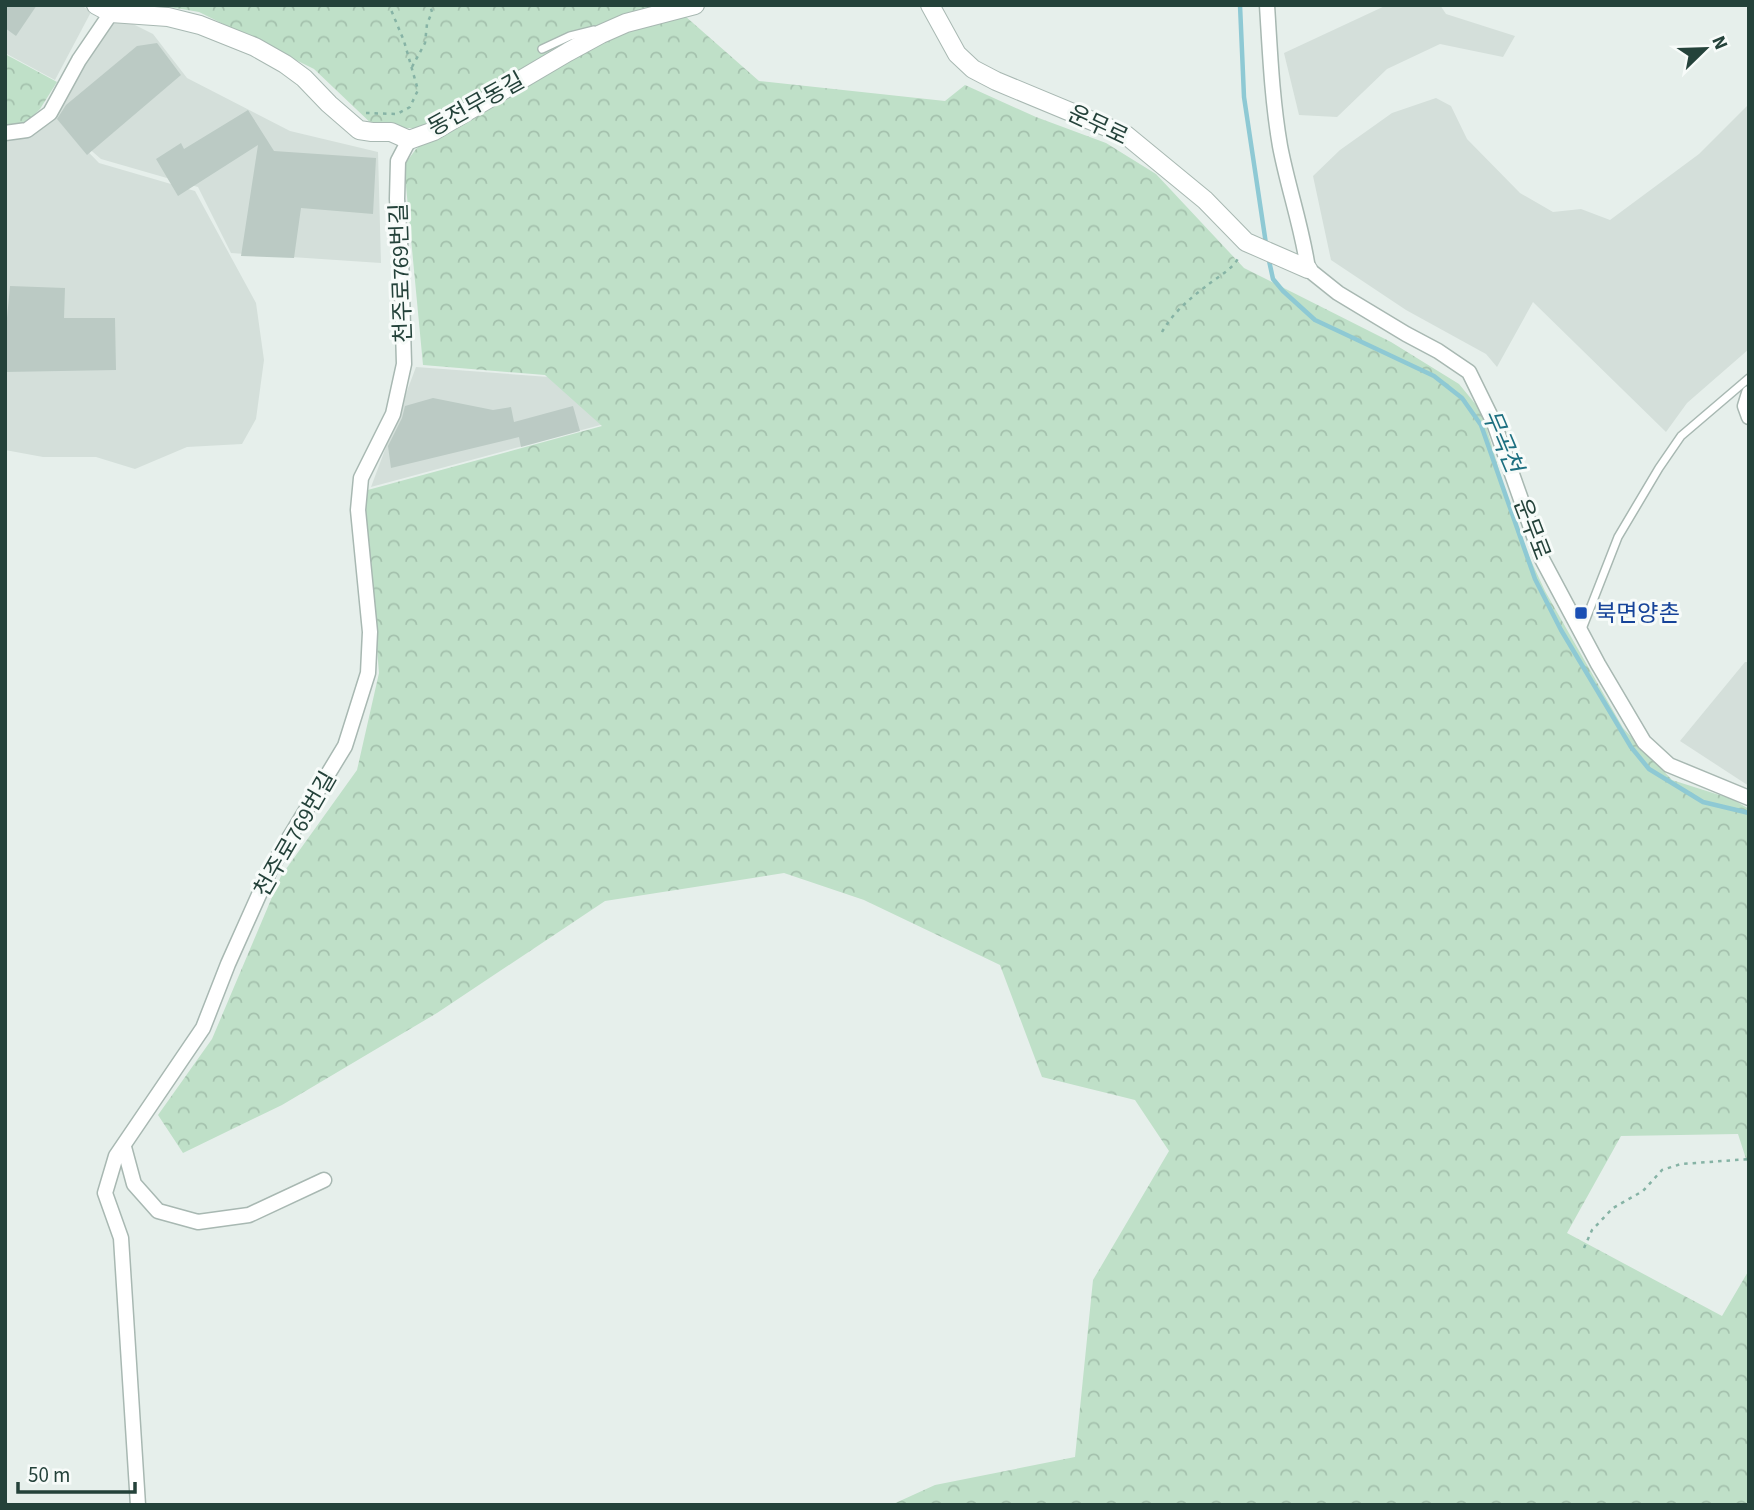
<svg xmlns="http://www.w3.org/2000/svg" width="1754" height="1510" viewBox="0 0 1754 1510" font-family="'Source Sans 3','Noto Sans KR',sans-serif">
<defs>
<pattern id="forest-crowns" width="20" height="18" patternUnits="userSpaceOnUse" patternTransform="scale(1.75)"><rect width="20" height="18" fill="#bfe0c8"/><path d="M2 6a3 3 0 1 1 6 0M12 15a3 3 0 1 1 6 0" fill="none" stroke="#a4c1ad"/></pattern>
</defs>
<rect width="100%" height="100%" fill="#e6efeb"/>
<!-- built -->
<g fill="#d4dfda">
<path d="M 5,5 L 81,5 L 91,12 L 55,80 L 5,53 Z"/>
<path d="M 1387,5 L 1440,5 L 1446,14 L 1515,36 L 1503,57 L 1440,44 L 1387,69 L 1337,117 L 1299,115 L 1284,53 Z"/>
<path d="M 111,13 L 153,34 L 187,78 L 290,131 L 378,152 L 381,263 L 231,253 L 198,187 L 101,159 L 63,126 L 99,163 L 195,191 L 256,303 L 264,360 L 256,419 L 242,444 L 187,447 L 135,469 L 96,457 L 43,457 L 5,450 L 5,133 L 50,113 Z"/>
<path d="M 1436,98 L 1451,106 L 1467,139 L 1520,193 L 1553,212 L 1581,209 L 1610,220 L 1699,154 L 1749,104 L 1749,349 L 1687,403 L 1666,432 L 1533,302 L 1497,367 L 1486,354 L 1406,310 L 1331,260 L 1313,176 L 1340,150 L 1392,113 Z"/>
<path d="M 416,367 L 549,377 L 604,424 L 371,487 Z"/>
<path d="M 1745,662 L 1749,662 L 1749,786 L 1680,741 Z"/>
</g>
<!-- forest -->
<g fill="url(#forest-crowns)">
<path d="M 158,5 L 671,5 L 648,8 L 608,25 L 452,111 L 417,128 L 376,128 L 314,69 L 199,12 Z"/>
<path d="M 685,16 L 759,81 L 945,101 L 965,85 L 1036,117 L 1106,143 L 1156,174 L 1244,268 L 1391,342 L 1459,384 L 1482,412 L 1516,528 L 1545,591 L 1623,728 L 1672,780 L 1732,799 L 1749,809 L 1749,1168 L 1738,1134 L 1621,1136 L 1567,1233 L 1722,1316 L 1749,1270 L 1749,1505 L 891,1505 L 935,1485 L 1075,1457 L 1093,1280 L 1169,1151 L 1135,1100 L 1042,1077 L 1000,965 L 864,900 L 784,873 L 605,901 L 437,1013 L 282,1105 L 183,1153 L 158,1115 L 212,1039 L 281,876 L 357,770 L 379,673 L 364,491 L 602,426 L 545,375 L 423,365 L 404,165 L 416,149 L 428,139 L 475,118 L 573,55 L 630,29 Z"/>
<path d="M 5,54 L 57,82 L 40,109 L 26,123 L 5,126 Z"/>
</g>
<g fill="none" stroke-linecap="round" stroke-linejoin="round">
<!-- stream -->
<g stroke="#8ec9d4" stroke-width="4.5">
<path d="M 1240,5 L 1244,97 L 1266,244"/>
<path d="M 1268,256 L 1273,279 L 1283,291 L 1315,320 L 1434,376 L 1462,398 L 1481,425 L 1535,579 L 1561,630 L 1631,747 L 1649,769 L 1703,802 L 1749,813"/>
</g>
</g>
<!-- building -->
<g fill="#bbcac4">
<path d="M 8,5 L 37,5 L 16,36 L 5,28 L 5,10 Z"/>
<path d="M 157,43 L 181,75 L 87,155 L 57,119 L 66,105 L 137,46 Z"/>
<path d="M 248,110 L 274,151 L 376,158 L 373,214 L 301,208 L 294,258 L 241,256 L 258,145 L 178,196 L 156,159 L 181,143 L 184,149 Z"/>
<path d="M 10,286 L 65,288 L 64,318 L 115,318 L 116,370 L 5,372 L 5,318 L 7,318 Z"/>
<path d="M 433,398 L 493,410 L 511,407 L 514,422 L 573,406 L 580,431 L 521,447 L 519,437 L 391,468 L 388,446 L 402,418 L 405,406 Z"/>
</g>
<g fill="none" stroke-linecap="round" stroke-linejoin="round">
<defs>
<g id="service">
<path d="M 542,49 L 570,36 L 594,30"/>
<path d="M 1582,629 L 1618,537 L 1659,468 L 1681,436 L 1749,378"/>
</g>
<g id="minor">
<path d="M 1267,5 C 1270,52 1272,100 1280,146 C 1288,188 1302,227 1308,269 L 1338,293 L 1406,334 L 1438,351 L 1469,372 L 1494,423 L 1542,559 L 1598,664 L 1644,742 L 1669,765 L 1749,798"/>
<path d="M 5,133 L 27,130 L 50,113 L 79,60 L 111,13"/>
<path d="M 1749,393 L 1745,406 L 1749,417"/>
<path d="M 124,1147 L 134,1184 L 158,1211 L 198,1222 L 249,1215 L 324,1180"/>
<path d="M 138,1505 L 121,1238 L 105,1193 L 116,1156 L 203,1028 L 228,964 L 271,868 L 345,746 L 368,673 L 370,632 L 358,510 L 361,478 L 393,414 L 404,364 L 401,256 L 397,199 L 398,161 L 409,140"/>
</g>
<g id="tertiary">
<path d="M 96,5 L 111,13 L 168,17 L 200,25 L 255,47 L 285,64 L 304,78 L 329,104 L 359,130 L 372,132 L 391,132 L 409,140 L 434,131 L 568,52 L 601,34 L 626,23 L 695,5"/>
<path d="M 930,5 L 957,54 L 973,69 L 996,81 L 1126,135 L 1205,200 L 1246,242 L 1308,269"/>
</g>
</defs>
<!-- service casing -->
<use href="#service" stroke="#a8b8b2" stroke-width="10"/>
<!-- minor casing -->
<use href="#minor" stroke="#a8b8b2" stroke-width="17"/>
<!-- tertiary casing -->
<use href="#tertiary" stroke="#a8b8b2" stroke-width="20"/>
<!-- path -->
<g stroke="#86b3a5" stroke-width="2.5" stroke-dasharray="3.5 5" stroke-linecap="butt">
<path d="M 412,67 L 425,43 L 427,24 L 432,12 L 430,5"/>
<path d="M 366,113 L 397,114 L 410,107 L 418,90 L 404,41 L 389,5"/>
<path d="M 1162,332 C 1172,314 1189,299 1205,287 C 1216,278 1232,270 1239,257"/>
<path d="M 1584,1248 L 1592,1230 L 1613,1208 L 1643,1191 L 1662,1170 L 1681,1164 L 1749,1159"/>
<path d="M 5,1501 L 7,1505"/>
</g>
<!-- service -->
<use href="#service" stroke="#fff" stroke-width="7"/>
<!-- minor -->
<use href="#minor" stroke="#fff" stroke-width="14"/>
<!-- tertiary -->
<use href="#tertiary" stroke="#fff" stroke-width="18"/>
</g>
<!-- markers -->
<rect fill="#1a4fb4" stroke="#f7fbf9" stroke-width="2.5" x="1574" y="606" width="14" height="14" rx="3.5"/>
<g text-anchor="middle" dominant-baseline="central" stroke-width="6" stroke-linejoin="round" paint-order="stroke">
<!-- street labels -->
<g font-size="23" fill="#24423a" stroke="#f7fbf9">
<text transform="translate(476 104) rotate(-29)">동전무동길</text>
<text transform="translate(1098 125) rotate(25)">운무로</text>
<text transform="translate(401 273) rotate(-92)">천주로769번길</text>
<text transform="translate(1532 529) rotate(69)">운무로</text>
<text transform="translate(295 834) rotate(-60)">천주로769번길</text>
</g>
<!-- transit labels -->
<g font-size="23" fill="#164399" stroke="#f7fbf9" text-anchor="start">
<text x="1595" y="613">북면양촌</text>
</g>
<!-- water labels -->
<g font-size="24" font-style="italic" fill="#1c6f80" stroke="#f7fbf9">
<text transform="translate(1502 441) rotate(67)">무곡천</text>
</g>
</g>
<!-- border -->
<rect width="1754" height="1510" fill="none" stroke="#24423a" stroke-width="14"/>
<!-- north arrow -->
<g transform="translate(1705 49) rotate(67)" stroke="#f7fbf9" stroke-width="5" paint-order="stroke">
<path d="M0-5L12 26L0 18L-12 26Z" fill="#24423a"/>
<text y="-10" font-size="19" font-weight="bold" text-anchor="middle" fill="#24423a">N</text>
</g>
<!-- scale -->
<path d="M18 1482v10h117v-10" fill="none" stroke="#24423a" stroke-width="3.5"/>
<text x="28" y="1482" font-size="21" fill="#24423a" stroke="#f7fbf9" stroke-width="5" paint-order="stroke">50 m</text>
</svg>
